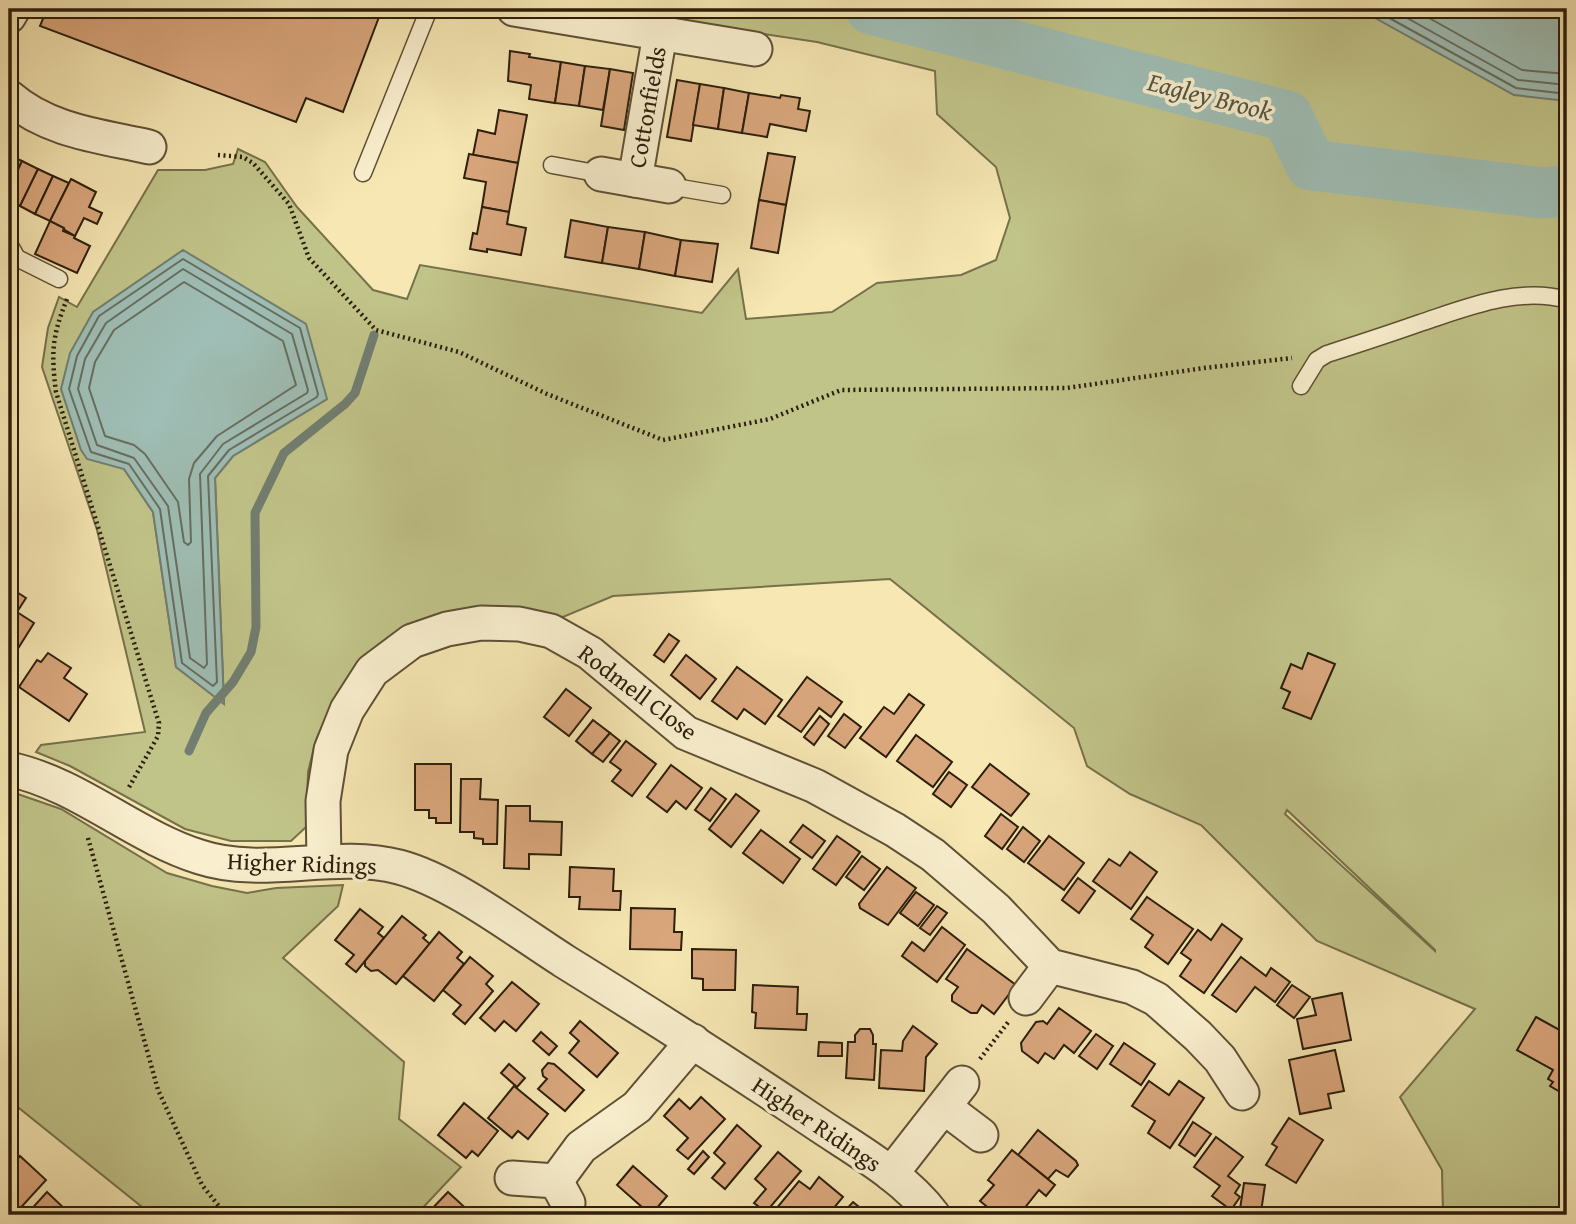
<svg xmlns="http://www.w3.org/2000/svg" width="1576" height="1224" viewBox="0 0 1576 1224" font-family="'Gentium Book Plus',serif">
<rect width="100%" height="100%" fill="#f6e7b3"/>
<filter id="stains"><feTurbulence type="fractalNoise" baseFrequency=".00286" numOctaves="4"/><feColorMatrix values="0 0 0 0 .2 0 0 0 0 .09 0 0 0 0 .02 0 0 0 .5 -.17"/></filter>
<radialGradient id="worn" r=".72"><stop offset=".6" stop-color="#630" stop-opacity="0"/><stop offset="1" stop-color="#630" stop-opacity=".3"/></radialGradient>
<!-- green -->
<g fill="#c1c489" stroke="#76714a" stroke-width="2" fill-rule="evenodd">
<path d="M 599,9 L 1567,9 L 1567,1215 L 1443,1215 L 1442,1170 L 1400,1097 L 1475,1009 L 1317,941 L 1201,825 L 1130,794 L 1087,766 L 1074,728 L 890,579 L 613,596 L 563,617 L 509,608 L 334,700 L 316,740 L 308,772 L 306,827 L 291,841 L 231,841 L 185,829 L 70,766 L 36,752 L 41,745 L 145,732 L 97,530 L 42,367 L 48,328 L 59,297 L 77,307 L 158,170 L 205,170 L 233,164 L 238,149 L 265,162 L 297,207 L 373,290 L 407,299 L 420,265 L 702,313 L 738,269 L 746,319 L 832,312 L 877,283 L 961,275 L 996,260 L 1010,218 L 996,167 L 937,114 L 935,71 L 817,42 ZM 327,399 L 233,456 L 215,478 L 224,704 L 176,667 L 153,512 L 124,469 ZM 1287,810 L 1435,950 L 1435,951 L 1285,814 Z"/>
<path d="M 9,791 L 61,809 L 167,873 L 212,886 L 247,893 L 276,888 L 343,885 L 338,906 L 283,958 L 404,1062 L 399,1119 L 461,1167 L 416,1215 L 152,1215 L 9,1100 Z"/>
</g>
<!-- water -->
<g fill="#9fbeb5" stroke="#717e71" stroke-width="2">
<path d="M 1359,9 L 1567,9 L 1567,101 L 1514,95 Z"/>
<path d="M 183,250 L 306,324 L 327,399 L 233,456 L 215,478 L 224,704 L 176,667 L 153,512 L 124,469 L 87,459 L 81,450 L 61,389 L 70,353 L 93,312 Z"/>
</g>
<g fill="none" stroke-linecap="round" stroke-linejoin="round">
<!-- shore -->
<g stroke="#666e60" stroke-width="2">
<path d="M 1373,9 L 1516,88 L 1567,94"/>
<path d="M 1391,9 L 1518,80 L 1567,85"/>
<path d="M 1413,9 L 1522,70 L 1567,74"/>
<path d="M 183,259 L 300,328 L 318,394 L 317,397 L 229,450 L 208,476 L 217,682 L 213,686 L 182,663 L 160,509 L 129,464 L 91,452 L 69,389 L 77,356 L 99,316 Z"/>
<path d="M 183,269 L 292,334 L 308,390 L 307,393 L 223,444 L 200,474 L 207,664 L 204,668 L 190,658 L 168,506 L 134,458 L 97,445 L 78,389 L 85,359 L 106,323 Z"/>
<path d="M 184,282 L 283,341 L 296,385 L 217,436 L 194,463 L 189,479 L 191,542 L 188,545 L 184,542 L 178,502 L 145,454 L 134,445 L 105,436 L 89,388 L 95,362 L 114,330 Z"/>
</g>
<!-- stream -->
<path stroke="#717e71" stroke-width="9" d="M 189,751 L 206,713 L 233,682 L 251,652 L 256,627 L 255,513 L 284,453 L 345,404 L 355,393 L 374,335"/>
<!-- river -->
<path stroke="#9fbeb5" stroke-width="51" d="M 871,9 L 1287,116 L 1311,165 L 1542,193 L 1567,191"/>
</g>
<!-- building -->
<g fill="#daa77d" stroke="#2c1e0b" stroke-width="2">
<path d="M 47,9 L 382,9 L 343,112 L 306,98 L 296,122 L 40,26 Z"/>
<path d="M 510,51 L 530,54 L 529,57 L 561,62 L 555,103 L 529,99 L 531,85 L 508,81 Z"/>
<path d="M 561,62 L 585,66 L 579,106 L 555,103 Z"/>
<path d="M 585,66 L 610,69 L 603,110 L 579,106 Z"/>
<path d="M 610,69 L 633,73 L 624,130 L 601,126 Z"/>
<path d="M 677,80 L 700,84 L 691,141 L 667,137 Z"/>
<path d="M 700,84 L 724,88 L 718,129 L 693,125 Z"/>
<path d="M 724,88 L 749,93 L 742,133 L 718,129 Z"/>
<path d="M 749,93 L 780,98 L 781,95 L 800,98 L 798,109 L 810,111 L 806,131 L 770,124 L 767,137 L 742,133 Z"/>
<path d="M 499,110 L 527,115 L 518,163 L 473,155 L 478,130 L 495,134 Z"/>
<path d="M 768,153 L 795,157 L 786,205 L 759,200 Z"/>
<path d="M 469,154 L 518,163 L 509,212 L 482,207 L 486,182 L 464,178 Z"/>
<path d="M 9,155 L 22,161 L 9,189 Z"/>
<path d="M 22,161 L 38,169 L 20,206 L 9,201 L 9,189 Z"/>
<path d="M 38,169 L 53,176 L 35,214 L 20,206 Z"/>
<path d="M 53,176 L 69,183 L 50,221 L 35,214 Z"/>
<path d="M 71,179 L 96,192 L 89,207 L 102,213 L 97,224 L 84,218 L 75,236 L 50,221 Z"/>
<path d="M 759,200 L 786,205 L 778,253 L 751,248 Z"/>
<path d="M 482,207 L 509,212 L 507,224 L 526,228 L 521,255 L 487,249 L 487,252 L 470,249 L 473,233 L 477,234 Z"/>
<path d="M 571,220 L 608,227 L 602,263 L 565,257 Z"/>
<path d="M 50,221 L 64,228 L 63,231 L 75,236 L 74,238 L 90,246 L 77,273 L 35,254 Z"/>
<path d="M 608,227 L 645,232 L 639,269 L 602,263 Z"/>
<path d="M 645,232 L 681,240 L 675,276 L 639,269 Z"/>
<path d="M 681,240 L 718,244 L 712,282 L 675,276 Z"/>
<path d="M 9,587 L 26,598 L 17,612 L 34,623 L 17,650 L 9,645 Z"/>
<path d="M 669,634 L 679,641 L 664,662 L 654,655 Z"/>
<path d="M 48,653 L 71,668 L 64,678 L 87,694 L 69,721 L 19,687 L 37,660 L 41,662 Z"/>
<path d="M 1308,653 L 1335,664 L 1311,719 L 1283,708 L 1290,692 L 1281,688 L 1291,664 L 1302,669 Z"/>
<path d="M 686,655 L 716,679 L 700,699 L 671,675 Z"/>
<path d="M 737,667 L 782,700 L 765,724 L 744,709 L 737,719 L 712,701 Z"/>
<path d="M 807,677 L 842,702 L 831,717 L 819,708 L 801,732 L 778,716 Z"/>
<path d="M 566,689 L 591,708 L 569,736 L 544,717 Z"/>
<path d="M 909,694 L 924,705 L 886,757 L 860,738 L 884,707 L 894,714 Z"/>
<path d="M 844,714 L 861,727 L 845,748 L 828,736 Z"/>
<path d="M 820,716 L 829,724 L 814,745 L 804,737 Z"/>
<path d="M 593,720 L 610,733 L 592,754 L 576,741 Z"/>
<path d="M 610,733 L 620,741 L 603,762 L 592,754 Z"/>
<path d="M 916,735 L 952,762 L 933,787 L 897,761 Z"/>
<path d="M 626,741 L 656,764 L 632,796 L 612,781 L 621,770 L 610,762 Z"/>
<path d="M 415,764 L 451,764 L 451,823 L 436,823 L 436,818 L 429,818 L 429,810 L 415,810 Z"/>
<path d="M 990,764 L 1029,794 L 1011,816 L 972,787 Z"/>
<path d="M 671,765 L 702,788 L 686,809 L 676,801 L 667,812 L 647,797 Z"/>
<path d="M 949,772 L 967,785 L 951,807 L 933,794 Z"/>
<path d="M 461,779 L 481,779 L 480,799 L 498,800 L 497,844 L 483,844 L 483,839 L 474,838 L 474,832 L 460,832 Z"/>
<path d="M 711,788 L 726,799 L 710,821 L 695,810 Z"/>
<path d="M 736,794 L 759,811 L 731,847 L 709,829 Z"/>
<path d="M 506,806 L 530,806 L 530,821 L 562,822 L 561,855 L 529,854 L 529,869 L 504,868 Z"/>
<path d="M 1001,814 L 1018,827 L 1002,849 L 985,836 Z"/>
<path d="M 803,825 L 825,841 L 812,858 L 790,842 Z"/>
<path d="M 1023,827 L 1040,841 L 1024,862 L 1007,849 Z"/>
<path d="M 761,830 L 800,859 L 783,883 L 743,853 Z"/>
<path d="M 837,836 L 860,852 L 836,885 L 813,869 Z"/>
<path d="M 1049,836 L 1084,863 L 1064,890 L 1028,863 Z"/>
<path d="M 1130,852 L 1157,872 L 1131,909 L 1093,881 L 1109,859 L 1120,866 Z"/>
<path d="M 862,856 L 880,869 L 864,890 L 846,877 Z"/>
<path d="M 570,867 L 614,869 L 613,891 L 621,891 L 620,910 L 579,909 L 580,897 L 569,897 Z"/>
<path d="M 887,867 L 916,888 L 888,925 L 860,908 L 859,904 Z"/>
<path d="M 1078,878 L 1095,891 L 1079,913 L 1062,900 Z"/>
<path d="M 916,892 L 934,905 L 918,926 L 900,913 Z"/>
<path d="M 1147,897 L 1193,929 L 1168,964 L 1145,947 L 1153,935 L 1131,919 Z"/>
<path d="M 937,906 L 947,913 L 930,935 L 920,928 Z"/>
<path d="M 631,908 L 675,909 L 674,932 L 682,932 L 681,950 L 630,949 Z"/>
<path d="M 360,909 L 383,927 L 378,933 L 384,938 L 356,972 L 346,964 L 354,955 L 335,940 Z"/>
<path d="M 402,916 L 426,935 L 423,938 L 430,944 L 396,984 L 378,970 L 371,971 L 365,966 L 365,961 Z"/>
<path d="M 1222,924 L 1242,939 L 1204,993 L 1180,976 L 1191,960 L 1181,953 L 1198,930 L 1211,940 Z"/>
<path d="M 942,927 L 965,945 L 937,982 L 902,956 L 912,942 L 924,951 Z"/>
<path d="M 439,932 L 462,952 L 457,958 L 464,964 L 434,1001 L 403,976 Z"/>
<path d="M 692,949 L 736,950 L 735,990 L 703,990 L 703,979 L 692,978 Z"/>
<path d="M 967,949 L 1016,985 L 994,1014 L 982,1005 L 977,1013 L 971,1013 L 952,1001 L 952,995 L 958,987 L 946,979 Z"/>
<path d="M 470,957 L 493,976 L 486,984 L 493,991 L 465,1024 L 453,1014 L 461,1005 L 443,990 Z"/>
<path d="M 1241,957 L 1266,976 L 1271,968 L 1290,982 L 1275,1002 L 1255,987 L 1236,1012 L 1212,995 Z"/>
<path d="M 512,982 L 539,1004 L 516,1031 L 504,1021 L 495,1031 L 480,1018 Z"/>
<path d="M 753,985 L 798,987 L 797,1014 L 807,1014 L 806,1030 L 755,1028 L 756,1013 L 752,1012 Z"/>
<path d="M 1292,985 L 1310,997 L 1294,1018 L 1277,1005 Z"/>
<path d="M 1342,993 L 1351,1040 L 1303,1049 L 1297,1019 L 1316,1015 L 1312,999 Z"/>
<path d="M 1059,1008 L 1091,1031 L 1074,1053 L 1064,1045 L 1054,1059 L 1045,1053 L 1038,1063 L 1022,1051 L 1021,1043 L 1036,1022 L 1043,1021 L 1047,1024 Z"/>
<path d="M 1536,1017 L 1567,1034 L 1567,1096 L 1550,1086 L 1553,1082 L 1548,1079 L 1553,1070 L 1517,1050 Z"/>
<path d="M 580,1021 L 618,1053 L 597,1077 L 569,1053 L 579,1041 L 570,1033 Z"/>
<path d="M 913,1026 L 937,1044 L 926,1057 L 924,1091 L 879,1088 L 881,1050 L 902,1051 L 903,1041 Z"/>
<path d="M 860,1029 L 870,1029 L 873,1035 L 873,1044 L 876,1044 L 874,1080 L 846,1078 L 848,1042 L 855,1042 L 855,1035 Z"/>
<path d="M 541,1032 L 557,1046 L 549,1055 L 533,1041 Z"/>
<path d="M 1096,1034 L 1113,1046 L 1097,1069 L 1079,1056 Z"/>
<path d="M 819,1042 L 842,1043 L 842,1056 L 818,1056 Z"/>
<path d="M 1124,1043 L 1155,1064 L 1141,1085 L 1110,1064 Z"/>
<path d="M 1335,1050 L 1344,1091 L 1328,1094 L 1331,1108 L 1300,1114 L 1289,1060 Z"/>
<path d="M 548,1063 L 554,1064 L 584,1090 L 565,1111 L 538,1089 L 547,1079 L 543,1076 L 542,1070 Z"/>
<path d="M 509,1064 L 525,1078 L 517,1087 L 501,1073 Z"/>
<path d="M 1149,1081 L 1169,1095 L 1179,1081 L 1204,1098 L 1170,1148 L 1148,1133 L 1155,1121 L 1132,1106 Z"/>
<path d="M 514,1086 L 548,1114 L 528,1139 L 518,1131 L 512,1138 L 488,1118 Z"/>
<path d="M 701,1097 L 725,1119 L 688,1159 L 677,1150 L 688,1138 L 664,1116 L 679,1099 L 690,1109 Z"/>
<path d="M 464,1103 L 498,1131 L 478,1156 L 472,1151 L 466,1158 L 438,1135 Z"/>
<path d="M 1289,1118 L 1323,1140 L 1296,1183 L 1266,1165 L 1277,1147 L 1272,1144 Z"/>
<path d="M 1193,1122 L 1211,1134 L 1195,1156 L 1179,1145 Z"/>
<path d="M 737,1125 L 761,1146 L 725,1189 L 712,1178 L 725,1163 L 714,1153 Z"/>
<path d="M 1038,1130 L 1076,1161 L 1078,1165 L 1068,1177 L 1056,1170 L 1048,1179 L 1018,1155 Z"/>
<path d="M 1216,1137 L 1243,1157 L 1228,1176 L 1240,1185 L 1235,1193 L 1240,1197 L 1231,1210 L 1212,1196 L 1220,1186 L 1194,1167 Z"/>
<path d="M 1012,1150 L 1055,1185 L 1046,1196 L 1039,1190 L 1019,1215 L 997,1215 L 980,1201 L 994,1185 L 988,1180 Z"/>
<path d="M 703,1151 L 709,1157 L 694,1174 L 688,1169 Z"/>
<path d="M 778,1152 L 801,1171 L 766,1212 L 754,1203 L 766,1189 L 755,1179 Z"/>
<path d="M 20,1156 L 46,1180 L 14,1215 L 9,1215 L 9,1180 L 17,1172 L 11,1166 Z"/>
<path d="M 633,1166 L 667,1196 L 651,1215 L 617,1185 Z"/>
<path d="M 819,1177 L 843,1197 L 828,1215 L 771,1215 L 799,1181 L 810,1189 Z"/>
<path d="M 1244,1183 L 1265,1185 L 1261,1212 L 1240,1209 Z"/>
<path d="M 47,1192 L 70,1214 L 69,1215 L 26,1215 Z"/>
<path d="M 448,1192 L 473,1215 L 426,1215 Z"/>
<path d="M 853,1202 L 869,1215 L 841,1215 Z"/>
</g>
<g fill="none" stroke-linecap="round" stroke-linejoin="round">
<defs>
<g id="lane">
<path d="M 552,165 L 601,174"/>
<path d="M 363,173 L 429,9"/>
<path d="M 669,186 L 722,195"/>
<path d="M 9,244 L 17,258 L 59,279"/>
<path d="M 1301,386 L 1317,360 L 1327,354 C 1358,344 1389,334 1420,323 C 1466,308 1518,286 1567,300"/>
</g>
<g id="street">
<path d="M 514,9 L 755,49"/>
<path d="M 9,16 L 13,9"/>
<path d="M 9,97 C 48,131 100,136 149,147"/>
<path d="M 601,174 L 669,186"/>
<path d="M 635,180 L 660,34"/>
<path d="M 9,769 C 79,784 133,836 200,857 C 264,878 334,850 399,867 C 452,881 517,931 564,961 C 648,1013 731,1066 813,1121 C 854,1149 903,1175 933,1215"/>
<path d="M 324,861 L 323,801 L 331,750 L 347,710 L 372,671 L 412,641 L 447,629 L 481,623 L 519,624 L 551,631 L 590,653 L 686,733 L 815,786 L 895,830 L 933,855 L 996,909 L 1050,966 L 1132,987 L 1156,999 L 1198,1036 L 1220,1059 L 1242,1093"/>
<path d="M 1026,998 L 1050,966"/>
<path d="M 944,1107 L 981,1135"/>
<path d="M 891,1174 L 962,1083"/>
<path d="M 512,1178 L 556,1181 L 568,1203"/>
<path d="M 556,1181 L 581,1147 L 637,1107 L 693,1041"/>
</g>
</defs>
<!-- lane casing -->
<use href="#lane" stroke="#5e5035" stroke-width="19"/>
<!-- street casing -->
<use href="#street" stroke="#5e5035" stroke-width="37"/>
<!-- path -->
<g stroke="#2c1e0b" stroke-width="4.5" stroke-dasharray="2 3.5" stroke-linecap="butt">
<path d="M 218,155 L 243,157 L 253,163 L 289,204 L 309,258 L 376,330 L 459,352 L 547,394 L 663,440 L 770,419 L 841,390 L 1067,388 L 1204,368 L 1292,358"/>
<path d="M 67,299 C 52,336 51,352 56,392 L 159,723 L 158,736 L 128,789"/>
<path d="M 88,838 L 158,1090 L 202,1185 L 226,1215"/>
<path d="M 980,1059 L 1009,1021"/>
</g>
<!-- lane -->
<use href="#lane" stroke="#f9efce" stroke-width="16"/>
<!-- street -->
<use href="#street" stroke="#f9efce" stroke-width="33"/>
</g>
<g text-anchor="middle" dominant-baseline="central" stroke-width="7" stroke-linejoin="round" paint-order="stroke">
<!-- street labels -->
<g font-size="24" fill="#2c1e0b" stroke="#f9efce">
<text transform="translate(647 107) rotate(-80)">Cottonfields</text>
<text transform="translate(638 692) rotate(37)">Rodmell Close</text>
<text transform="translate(302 863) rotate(2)">Higher Ridings</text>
<text transform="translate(817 1124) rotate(34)">Higher Ridings</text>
</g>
<!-- water labels -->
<g font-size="26" font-style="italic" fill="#545646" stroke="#f9efce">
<text transform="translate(1210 96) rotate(14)">Eagley Brook</text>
</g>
</g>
<!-- margin -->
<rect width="1576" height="1224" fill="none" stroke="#f6e7b3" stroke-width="35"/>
<rect x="10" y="10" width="1555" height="1203" fill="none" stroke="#2c1e0b" stroke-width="3.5"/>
<rect x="18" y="18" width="1541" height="1189" fill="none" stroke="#2c1e0b" stroke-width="2"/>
<rect width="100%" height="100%" filter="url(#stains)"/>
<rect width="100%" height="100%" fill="url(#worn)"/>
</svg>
